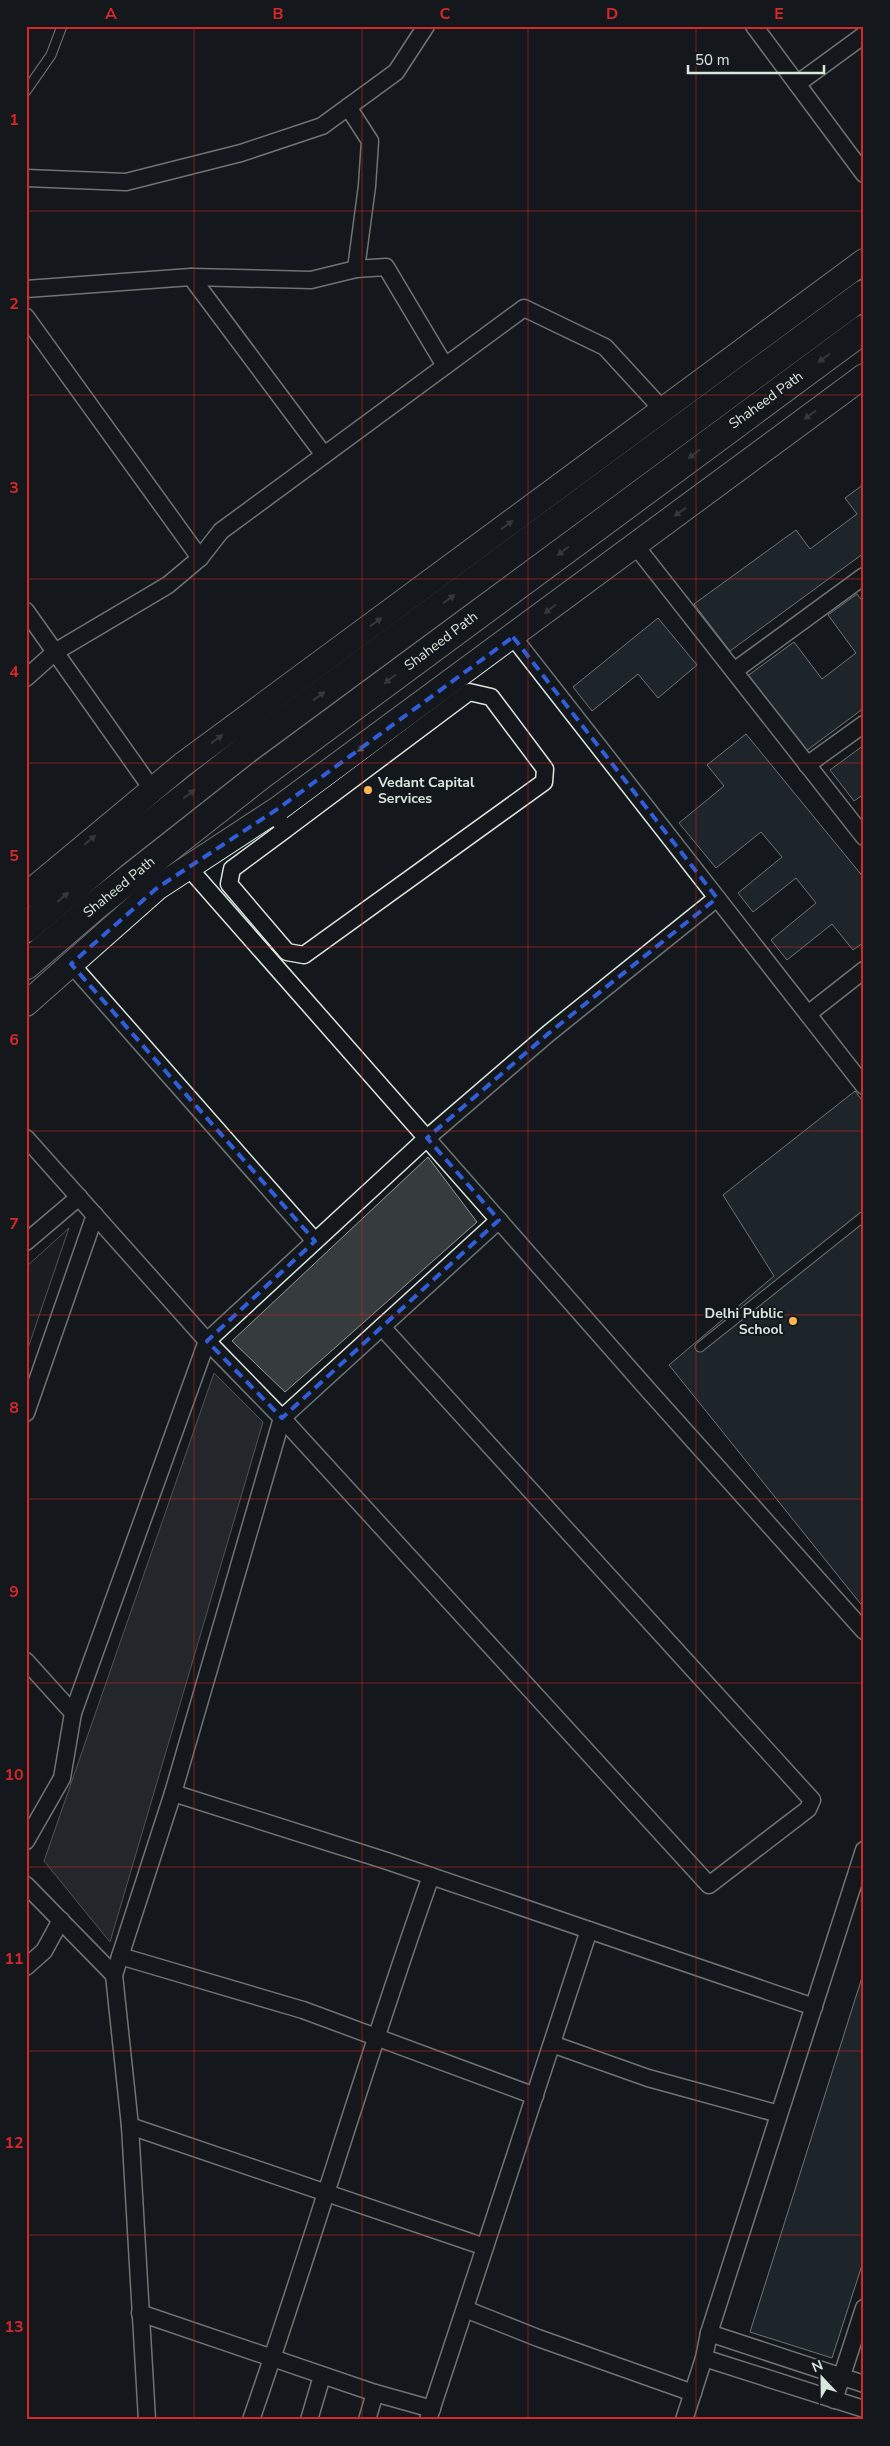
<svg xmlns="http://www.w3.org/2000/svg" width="890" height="2446" viewBox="0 0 890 2446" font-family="'Nunito Sans',sans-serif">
<rect width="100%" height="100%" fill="#14181c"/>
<!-- green -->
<path fill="#202428" stroke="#939e99" d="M 69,1228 L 26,1354 L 26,1267 Z"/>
<!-- water -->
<g fill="#363b3e" stroke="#939e99">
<path d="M 428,1157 L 477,1222 L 285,1392 L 232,1341 Z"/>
<path d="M 214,1373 L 263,1422 L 110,1942 L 44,1861 Z"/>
</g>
<!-- building -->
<g fill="#2c363c" stroke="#d8e6dc">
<path d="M 864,484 L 864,553 L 730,651 L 694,604 L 796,530 L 810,549 L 857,514 L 845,498 Z"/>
<path d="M 857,594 L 864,603 L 864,708 L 802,754 L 746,677 L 794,642 L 822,679 L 856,653 L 828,615 Z"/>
<path d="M 658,618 L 697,665 L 658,698 L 638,674 L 592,711 L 573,687 Z"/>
<path d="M 746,734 L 864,878 L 864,942 L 853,950 L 832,924 L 787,960 L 771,940 L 816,903 L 796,878 L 753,912 L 738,893 L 782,857 L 761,832 L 716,868 L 679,823 L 724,786 L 707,765 Z"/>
<path d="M 864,745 L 864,794 L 854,801 L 830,770 Z"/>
<path d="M 855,1091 L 864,1103 L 864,1608 L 669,1365 L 774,1276 L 723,1195 Z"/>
<path d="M 864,1971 L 864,2259 L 832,2358 L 750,2332 Z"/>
</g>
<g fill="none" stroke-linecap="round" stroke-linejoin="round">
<defs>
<g id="lane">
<path d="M 26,91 L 51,55 L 62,26"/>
<path d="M 700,1347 L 864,1216"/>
</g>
<g id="street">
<path d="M 754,26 L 864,174"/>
<path d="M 797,84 L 864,35"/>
<path d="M 348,107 L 370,141 L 367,186 L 356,269"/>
<path d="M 26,178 L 126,182 L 241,153 L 322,126 L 396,72 L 426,26"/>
<path d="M 191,277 L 324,455"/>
<path d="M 26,289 L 191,277 L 311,280 L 356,269 L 386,267 L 445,366"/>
<path d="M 26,317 L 200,558"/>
<path d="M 635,545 L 864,837"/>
<path d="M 26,611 L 152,789"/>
<path d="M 513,637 L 864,1086"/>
<path d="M 734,671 L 864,576"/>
<path d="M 26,678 L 55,652 L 168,585 L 200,558 L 221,531 L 524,308 L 605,347 L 663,410"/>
<path d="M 807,765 L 864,724"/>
<path d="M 273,813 L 286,829 L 232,869 L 229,884 L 287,952 L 304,955 L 544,782 L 545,769 L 491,697 L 469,692 L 286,829"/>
<path d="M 188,867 L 650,1392 L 864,1631"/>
<path d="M 71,964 L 315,1241"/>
<path d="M 808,1014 L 864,970"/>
<path d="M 26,1138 L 207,1341 L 282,1418 L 709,1885 L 808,1809 L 812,1800 L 382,1327"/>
<path d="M 26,1242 L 79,1197"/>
<path d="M 26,1413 L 95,1215"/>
<path d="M 26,1661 L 73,1713 L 207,1341 L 427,1138 L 549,1033 L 717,898"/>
<path d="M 173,1793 L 387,1861 L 814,2007"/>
<path d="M 26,1841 L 62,1778 L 73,1713"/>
<path d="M 26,1885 L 114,1975 L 130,2126 L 147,2420"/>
<path d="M 120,1956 L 303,2010 L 535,2096"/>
<path d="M 26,1967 L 44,1951 L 61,1920"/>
<path d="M 114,1975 L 173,1793 L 282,1418 L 499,1220"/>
<path d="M 552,2044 L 648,2078 L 779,2114"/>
<path d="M 130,2126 L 485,2247 L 589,1930"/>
<path d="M 465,2309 L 538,2338 L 693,2393"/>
<path d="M 140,2313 L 375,2393 L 432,2409"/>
<path d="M 709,2333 L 864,2384"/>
<path d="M 704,2358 L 864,2409"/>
<path d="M 834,2400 L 864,2308"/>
<path d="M 251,2420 C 314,2239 367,2056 431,1876"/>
<path d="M 309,2420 L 322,2376"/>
<path d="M 367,2420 L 375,2393"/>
<path d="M 428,2420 L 485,2247"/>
<path d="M 684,2420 L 704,2358 L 709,2333 L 864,1850"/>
</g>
<g id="secondary">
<path d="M 26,895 L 182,765 L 864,261"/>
<path d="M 26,1004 L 157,888 L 279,808 L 864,376"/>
</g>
<g id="highway">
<path d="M 26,928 L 112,855 L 248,748 L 864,294"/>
<path d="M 26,965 L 96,905 L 261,775 L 864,329"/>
</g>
</defs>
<!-- lane casing -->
<use href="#lane" stroke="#d8e6dc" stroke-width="11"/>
<!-- street casing -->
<use href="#street" stroke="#d8e6dc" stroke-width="19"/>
<!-- secondary casing -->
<use href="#secondary" stroke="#d8e6dc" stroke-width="26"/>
<!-- highway casing -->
<use href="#highway" stroke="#d8e6dc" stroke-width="30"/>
<!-- lane -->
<use href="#lane" stroke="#14181c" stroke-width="9"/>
<!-- street -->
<use href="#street" stroke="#14181c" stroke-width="16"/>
<!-- secondary -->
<use href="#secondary" stroke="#14181c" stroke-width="24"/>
<!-- highway -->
<use href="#highway" stroke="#14181c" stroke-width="28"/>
</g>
<!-- one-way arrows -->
<defs><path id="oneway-solid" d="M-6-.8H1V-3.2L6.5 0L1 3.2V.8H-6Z" transform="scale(1.25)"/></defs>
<g fill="#59605f">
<use href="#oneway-solid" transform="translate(824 358) rotate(144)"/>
<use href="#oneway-solid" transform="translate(810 415) rotate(144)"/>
<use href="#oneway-solid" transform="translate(694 454) rotate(143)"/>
<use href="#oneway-solid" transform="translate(680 512) rotate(144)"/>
<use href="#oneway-solid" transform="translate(507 525) rotate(-36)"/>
<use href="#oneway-solid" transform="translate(563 551) rotate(143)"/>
<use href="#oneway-solid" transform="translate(449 599) rotate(-36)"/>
<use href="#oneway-solid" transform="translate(550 609) rotate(143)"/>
<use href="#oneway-solid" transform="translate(376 622) rotate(-36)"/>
<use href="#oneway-solid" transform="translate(390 679) rotate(143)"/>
<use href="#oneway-solid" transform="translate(319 696) rotate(-36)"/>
<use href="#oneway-solid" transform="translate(217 739) rotate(-36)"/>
<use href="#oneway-solid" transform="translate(363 747) rotate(144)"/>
<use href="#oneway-solid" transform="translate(189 794) rotate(-38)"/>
<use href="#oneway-solid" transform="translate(90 840) rotate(-39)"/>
<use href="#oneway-solid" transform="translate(63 897) rotate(-41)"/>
</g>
<!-- marked area -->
<path d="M0 0H890V2446H0ZM 513,637 L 717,898 L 549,1033 L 427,1138 L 499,1220 L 282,1418 L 207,1341 L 315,1241 L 71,964 L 157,888 L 279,808 Z" fill="#14181c" fill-opacity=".55" fill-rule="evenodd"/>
<path fill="none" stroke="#305dd8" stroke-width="4" stroke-dasharray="10 6" stroke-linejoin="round" d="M 513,637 L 717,898 L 549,1033 L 427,1138 L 499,1220 L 282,1418 L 207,1341 L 315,1241 L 71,964 L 157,888 L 279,808 Z"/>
<!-- grid -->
<path fill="none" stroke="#d62828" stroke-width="1" stroke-opacity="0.55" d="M 194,26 L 194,2420M 362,26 L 362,2420M 528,26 L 528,2420M 696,26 L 696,2420M 26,211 L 864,211M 26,395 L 864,395M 26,579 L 864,579M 26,763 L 864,763M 26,947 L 864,947M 26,1131 L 864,1131M 26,1315 L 864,1315M 26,1499 L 864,1499M 26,1683 L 864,1683M 26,1867 L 864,1867M 26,2051 L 864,2051M 26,2235 L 864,2235"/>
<!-- markers -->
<g fill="#ffb74d" stroke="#14181c" stroke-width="2">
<circle cx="368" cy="790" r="5"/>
<circle cx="793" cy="1321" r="5"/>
</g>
<g text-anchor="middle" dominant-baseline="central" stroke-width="4" stroke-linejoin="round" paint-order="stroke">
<!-- street labels -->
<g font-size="14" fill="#d8e6dc" stroke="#14181c">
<text transform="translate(766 400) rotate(-36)">Shaheed Path</text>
<text transform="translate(441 641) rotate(-37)">Shaheed Path</text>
<text transform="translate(119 887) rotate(-39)">Shaheed Path</text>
</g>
<!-- poi labels -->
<g font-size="14" font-weight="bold" fill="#d8e6dc" stroke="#14181c" text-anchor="start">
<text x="378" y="782">Vedant Capital<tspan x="378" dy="16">Services</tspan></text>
<text x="783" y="1313" text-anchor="end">Delhi Public<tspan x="783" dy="16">School</tspan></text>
</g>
</g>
<!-- border -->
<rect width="890" height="2446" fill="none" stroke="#14181c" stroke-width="55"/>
<!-- north arrow -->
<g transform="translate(822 2378) rotate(338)" stroke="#14181c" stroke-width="4" paint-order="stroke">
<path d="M0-4L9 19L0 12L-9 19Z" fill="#d8e6dc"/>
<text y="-8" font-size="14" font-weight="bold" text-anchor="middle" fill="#d8e6dc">N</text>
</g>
<!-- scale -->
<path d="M688 65v8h136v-8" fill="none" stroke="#d8e6dc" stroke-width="2.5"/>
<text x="695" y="65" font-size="15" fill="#d8e6dc" stroke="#14181c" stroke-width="4" paint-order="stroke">50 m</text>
<rect x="28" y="28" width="834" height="2390" fill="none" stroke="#d62828" stroke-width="2"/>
<g font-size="16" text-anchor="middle" font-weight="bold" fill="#d62828">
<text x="111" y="19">A</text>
<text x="278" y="19">B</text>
<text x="445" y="19">C</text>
<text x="612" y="19">D</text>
<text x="779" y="19">E</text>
<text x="14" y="125">1</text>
<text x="14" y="309">2</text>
<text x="14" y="493">3</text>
<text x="14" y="677">4</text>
<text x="14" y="861">5</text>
<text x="14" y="1045">6</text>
<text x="14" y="1229">7</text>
<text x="14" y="1413">8</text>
<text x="14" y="1597">9</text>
<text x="14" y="1780">10</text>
<text x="14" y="1964">11</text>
<text x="14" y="2148">12</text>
<text x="14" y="2332">13</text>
</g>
</svg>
